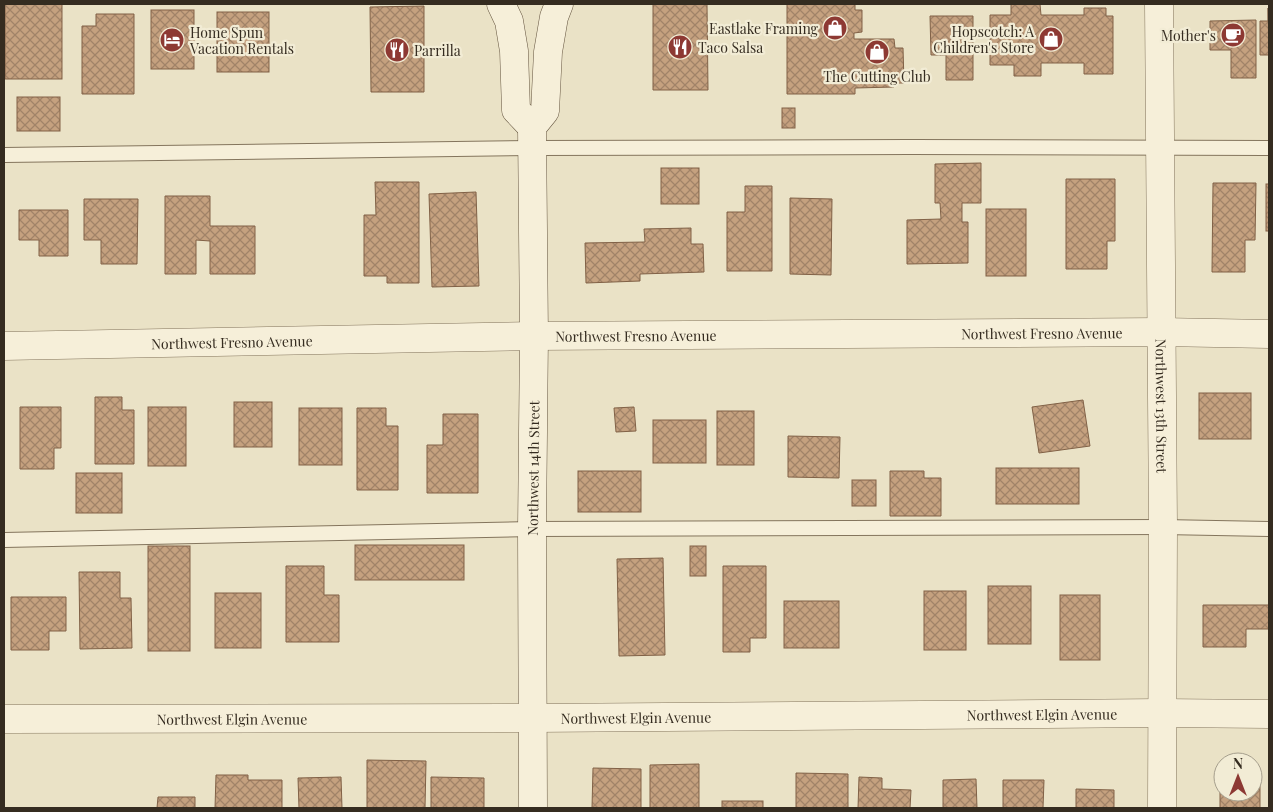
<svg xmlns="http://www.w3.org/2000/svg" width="1273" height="812" viewBox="0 0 1273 812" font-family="'Playfair Display',serif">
<defs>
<pattern id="building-cross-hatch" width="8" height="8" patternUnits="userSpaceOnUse" patternTransform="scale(1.25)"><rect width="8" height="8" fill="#c5a17f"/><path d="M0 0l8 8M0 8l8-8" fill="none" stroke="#a18368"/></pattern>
</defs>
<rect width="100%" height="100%" fill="#eae2c6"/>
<!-- building -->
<g fill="url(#building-cross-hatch)" stroke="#816146">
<rect x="5" y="4" width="57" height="75"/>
<path d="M 653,4 L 707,4 L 708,90 L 653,90 Z"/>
<path d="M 787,4 L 855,4 L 855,10 L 862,10 L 862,32 L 854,33 L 854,39 L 894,39 L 895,48 L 903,48 L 904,83 L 894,83 L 894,87 L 855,88 L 855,94 L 787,94 Z"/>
<path d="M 1011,4 L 1040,4 L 1041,15 L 1084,15 L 1084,8 L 1106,8 L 1106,16 L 1113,16 L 1113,74 L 1084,74 L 1084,63 L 1041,63 L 1041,76 L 1014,76 L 1014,65 L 990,65 L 990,15 L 1011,15 Z"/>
<path d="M 424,6 L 424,92 L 371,92 L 370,7 Z"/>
<path d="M 1268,8 L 1269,55 L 1260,55 L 1260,21 L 1268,21 Z"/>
<rect x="151" y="10" width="43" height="59"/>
<rect x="217" y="12" width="52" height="60"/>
<path d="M 96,14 L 134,14 L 134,94 L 82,94 L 82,26 L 96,26 Z"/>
<path d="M 930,16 L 973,16 L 973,80 L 946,80 L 946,55 L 931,55 Z"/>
<path d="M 1256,20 L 1256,78 L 1231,78 L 1231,50 L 1210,50 L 1210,21 Z"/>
<rect x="17" y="97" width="43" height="34"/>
<rect x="782" y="108" width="13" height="20"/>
<path d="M 981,163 L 981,203 L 962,203 L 962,222 L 968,222 L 968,263 L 907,264 L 907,220 L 941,219 L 940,203 L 935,203 L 935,164 Z"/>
<rect x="661" y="168" width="38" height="36"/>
<path d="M 1066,179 L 1115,179 L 1115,241 L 1107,241 L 1107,269 L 1066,269 Z"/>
<path d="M 375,182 L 419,182 L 419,283 L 387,283 L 387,276 L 364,276 L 364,215 L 376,215 Z"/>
<path d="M 1213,183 L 1256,183 L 1255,240 L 1245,240 L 1245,272 L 1212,272 Z"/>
<rect x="1266" y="184" width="3" height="47"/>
<path d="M 745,186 L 772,186 L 772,271 L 727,271 L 727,212 L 745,212 Z"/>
<path d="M 476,192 L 479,286 L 432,287 L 429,194 Z"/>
<path d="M 165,196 L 210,196 L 210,226 L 255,226 L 255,274 L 210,274 L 210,241 L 196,240 L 196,274 L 165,274 Z"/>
<path d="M 790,198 L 832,199 L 831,275 L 790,274 Z"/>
<path d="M 84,199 L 138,199 L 137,264 L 101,264 L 101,240 L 84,240 Z"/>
<rect x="986" y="209" width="40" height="67"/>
<path d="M 19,210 L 68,210 L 68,256 L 39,256 L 39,240 L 19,240 Z"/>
<path d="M 691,228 L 691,244 L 703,244 L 704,272 L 640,274 L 640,281 L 586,283 L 585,243 L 645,242 L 644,229 Z"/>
<rect x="1199" y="393" width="52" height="46"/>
<path d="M 95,397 L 122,397 L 122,410 L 134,410 L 134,464 L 95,464 Z"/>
<path d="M 1083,400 L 1090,446 L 1039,453 L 1032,407 Z"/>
<rect x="234" y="402" width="38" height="45"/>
<path d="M 20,407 L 61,407 L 61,448 L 54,448 L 54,469 L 20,469 Z"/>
<rect x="148" y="407" width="38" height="59"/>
<path d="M 634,407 L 636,431 L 616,432 L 614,408 Z"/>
<rect x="299" y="408" width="43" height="57"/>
<path d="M 357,408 L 386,408 L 386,426 L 398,426 L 398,490 L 357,490 Z"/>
<rect x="717" y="411" width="37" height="54"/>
<path d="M 443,414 L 478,414 L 478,493 L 427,493 L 427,445 L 443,445 Z"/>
<rect x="653" y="420" width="53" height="43"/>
<path d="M 788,436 L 840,437 L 839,478 L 788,477 Z"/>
<rect x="996" y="468" width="83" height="36"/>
<rect x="578" y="471" width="63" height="41"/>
<path d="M 890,471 L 924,471 L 924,478 L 941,478 L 941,516 L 890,516 Z"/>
<rect x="76" y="473" width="46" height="40"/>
<rect x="852" y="480" width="24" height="26"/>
<rect x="355" y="545" width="109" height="35"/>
<rect x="148" y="546" width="42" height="105"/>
<rect x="690" y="546" width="16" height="30"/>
<path d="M 663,558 L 665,655 L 619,656 L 617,559 Z"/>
<path d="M 286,566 L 324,566 L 324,595 L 339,595 L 339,642 L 286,642 Z"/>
<path d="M 723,566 L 766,566 L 766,638 L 750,638 L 750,652 L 723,652 Z"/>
<path d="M 79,572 L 120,572 L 120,598 L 131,598 L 132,648 L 80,649 Z"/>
<rect x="988" y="586" width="43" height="58"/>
<rect x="924" y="591" width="42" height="59"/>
<rect x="215" y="593" width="46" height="55"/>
<rect x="1060" y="595" width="40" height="65"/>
<path d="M 11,597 L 66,597 L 66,631 L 49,631 L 49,650 L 11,650 Z"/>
<rect x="784" y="601" width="55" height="47"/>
<path d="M 1203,605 L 1269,605 L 1269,629 L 1246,629 L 1246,647 L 1203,647 Z"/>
<path d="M 367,760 L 426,761 L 425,808 L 367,808 Z"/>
<path d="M 699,764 L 699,808 L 650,808 L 650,765 Z"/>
<path d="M 593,768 L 641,769 L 641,808 L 592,808 Z"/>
<path d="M 796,773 L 848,774 L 848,808 L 796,808 Z"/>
<path d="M 216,775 L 248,775 L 248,780 L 282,780 L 282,808 L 215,808 Z"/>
<path d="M 341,777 L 342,808 L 299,808 L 298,778 Z"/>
<path d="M 431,777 L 484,778 L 484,808 L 431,808 Z"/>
<path d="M 859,777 L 882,778 L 882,789 L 911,790 L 910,808 L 858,808 Z"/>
<path d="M 1220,777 L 1223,777 L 1223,792 L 1253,792 L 1253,777 L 1260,778 L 1260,808 L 1220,808 Z"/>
<path d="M 976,779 L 977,808 L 943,808 L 943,780 Z"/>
<path d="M 1003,780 L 1044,780 L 1043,808 L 1003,808 Z"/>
<path d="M 1076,789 L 1114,790 L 1114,808 L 1076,808 Z"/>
<path d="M 158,797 L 195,797 L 195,808 L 157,808 Z"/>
<rect x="722" y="801" width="41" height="7"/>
</g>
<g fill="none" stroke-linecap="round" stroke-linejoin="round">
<defs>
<g id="lane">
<path d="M 4,155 L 533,148 L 910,147 L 1269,148"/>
<path d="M 4,540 L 532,529 L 1163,527 L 1269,529"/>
</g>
<g id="street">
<path id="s1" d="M 1159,4 L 1163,527 L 1162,808"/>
<path id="s2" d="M 4,346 L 534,336 L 1161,332 L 1269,334"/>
<path id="s3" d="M 4,719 L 533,718 L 1161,713 L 1269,714"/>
</g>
<g id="secondary">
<path d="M 501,4 L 509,21 L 514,51 L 516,110 L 532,127"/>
<path id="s4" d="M 533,808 L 532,529 L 534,336 L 532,127 L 545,111 L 548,52 L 554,17 L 559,4"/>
</g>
</defs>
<!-- lane casing -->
<use href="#lane" stroke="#84755d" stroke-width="16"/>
<!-- street casing -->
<use href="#street" stroke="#84755d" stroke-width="29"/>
<!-- secondary casing -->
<use href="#secondary" stroke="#665641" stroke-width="29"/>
<!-- lane -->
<use href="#lane" stroke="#f6efd9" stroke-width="14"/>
<!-- street -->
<use href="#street" stroke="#f6efd9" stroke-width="28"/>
<!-- secondary -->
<use href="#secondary" stroke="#f6efd9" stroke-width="28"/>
</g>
<!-- icons -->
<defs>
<symbol id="shop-disc" viewBox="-11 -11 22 22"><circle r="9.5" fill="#8d3933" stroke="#f2ecd5"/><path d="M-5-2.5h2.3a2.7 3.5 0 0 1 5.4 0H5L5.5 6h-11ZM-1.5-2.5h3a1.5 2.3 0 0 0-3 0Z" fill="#fff"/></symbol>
<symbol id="cafe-disc" viewBox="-11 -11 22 22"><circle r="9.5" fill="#8d3933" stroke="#f2ecd5"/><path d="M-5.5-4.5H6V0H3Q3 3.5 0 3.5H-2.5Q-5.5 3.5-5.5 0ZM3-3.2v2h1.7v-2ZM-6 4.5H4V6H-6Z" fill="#fff"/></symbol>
<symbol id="hotel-disc" viewBox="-11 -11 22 22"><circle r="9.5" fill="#8d3933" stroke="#f2ecd5"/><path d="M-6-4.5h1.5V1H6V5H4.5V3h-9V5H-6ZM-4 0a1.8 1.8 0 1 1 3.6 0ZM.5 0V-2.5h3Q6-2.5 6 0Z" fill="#fff"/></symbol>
<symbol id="restaurant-disc" viewBox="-11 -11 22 22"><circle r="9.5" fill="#8d3933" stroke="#f2ecd5"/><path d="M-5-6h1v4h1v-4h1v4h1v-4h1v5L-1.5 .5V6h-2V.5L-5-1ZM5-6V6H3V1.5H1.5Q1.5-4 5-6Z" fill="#fff"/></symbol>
</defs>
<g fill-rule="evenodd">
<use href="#shop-disc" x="821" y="14" width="28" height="28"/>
<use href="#cafe-disc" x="1219" y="21" width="28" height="28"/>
<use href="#shop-disc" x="1037" y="25" width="28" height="28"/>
<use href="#hotel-disc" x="158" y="26" width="28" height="28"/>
<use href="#restaurant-disc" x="666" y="33" width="28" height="28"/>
<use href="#restaurant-disc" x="383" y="36" width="28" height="28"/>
<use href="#shop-disc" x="863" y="38" width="28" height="28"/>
</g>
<g text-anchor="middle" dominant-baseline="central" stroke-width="4.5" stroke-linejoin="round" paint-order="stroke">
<!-- poi labels -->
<g font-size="14" fill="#352c20" stroke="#f2ecd5" text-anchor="end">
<text x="818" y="28">Eastlake Framing</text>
<text x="1034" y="31">Hopscotch: A<tspan x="1034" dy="16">Children's Store</tspan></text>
<text x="190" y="32" text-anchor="start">Home Spun<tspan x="190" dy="16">Vacation Rentals</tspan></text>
<text x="1216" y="35">Mother's</text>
<text x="698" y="47" text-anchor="start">Taco Salsa</text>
<text x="414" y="50" text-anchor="start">Parrilla</text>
<text x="877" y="76" text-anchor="middle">The Cutting Club</text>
</g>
<!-- street labels -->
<g font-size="14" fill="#352c20" stroke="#f2ecd5">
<text stroke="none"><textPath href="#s2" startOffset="1038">Northwest Fresno Avenue</textPath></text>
<text stroke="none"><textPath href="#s2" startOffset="632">Northwest Fresno Avenue</textPath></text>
<text stroke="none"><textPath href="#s2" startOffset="228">Northwest Fresno Avenue</textPath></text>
<text stroke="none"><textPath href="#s1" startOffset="402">Northwest 13th Street</textPath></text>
<text stroke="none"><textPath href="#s4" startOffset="340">Northwest 14th Street</textPath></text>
<text stroke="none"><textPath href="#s3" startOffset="1038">Northwest Elgin Avenue</textPath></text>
<text stroke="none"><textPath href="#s3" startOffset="632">Northwest Elgin Avenue</textPath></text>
<text stroke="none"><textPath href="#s3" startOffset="228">Northwest Elgin Avenue</textPath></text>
</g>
</g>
<!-- border -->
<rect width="1273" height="812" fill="none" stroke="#352c20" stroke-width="10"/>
<!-- north arrow -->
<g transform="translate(1238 777)"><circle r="24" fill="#f2ecd5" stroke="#a69f8d"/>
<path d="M0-4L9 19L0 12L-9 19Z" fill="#8d3933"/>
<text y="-8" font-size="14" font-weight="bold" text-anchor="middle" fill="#352c20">N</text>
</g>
</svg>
